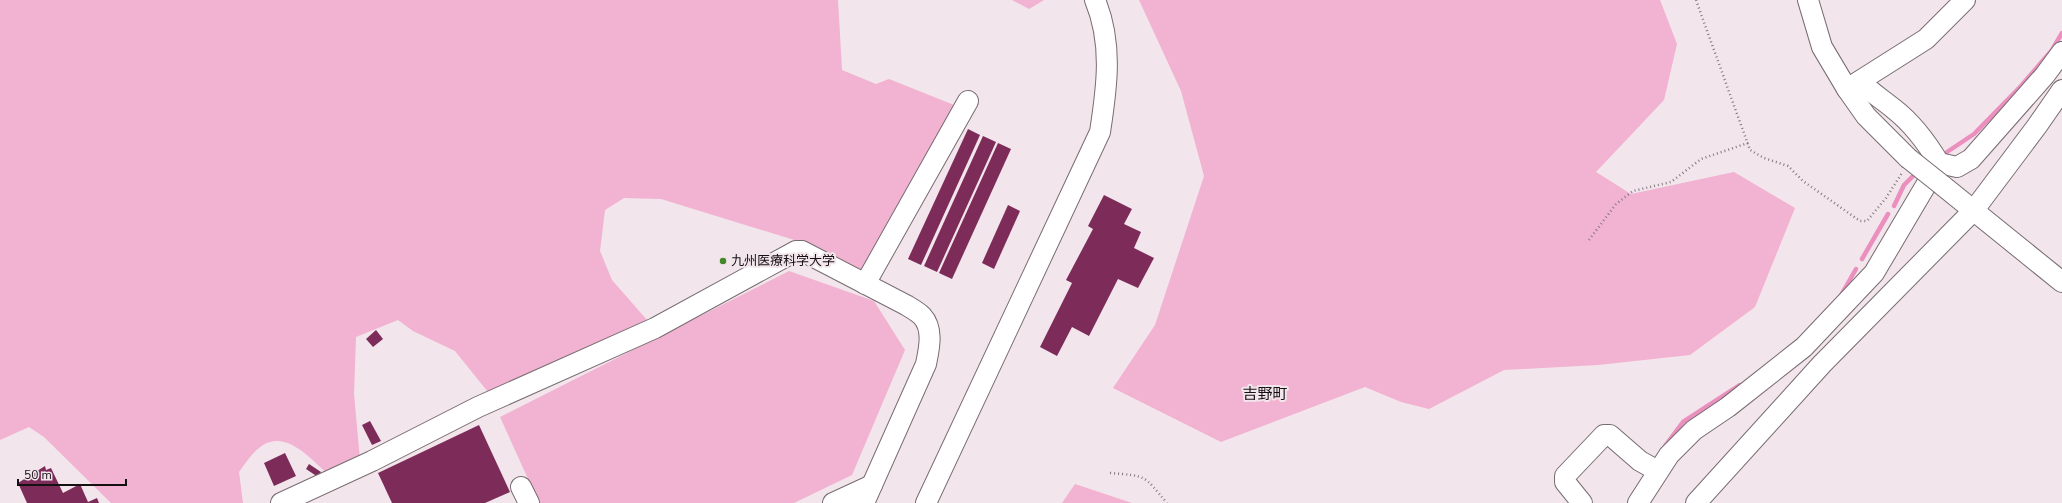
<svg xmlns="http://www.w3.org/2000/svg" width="2062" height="503" viewBox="0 0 2062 503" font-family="'Nunito Sans','Noto Sans JP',sans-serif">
<rect width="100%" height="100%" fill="#f2e5eb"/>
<!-- green -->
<g fill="#f2b2d1">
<path d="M 0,0 L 838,0 L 842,70 L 876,84 L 889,79 L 959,107 L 862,270 L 801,242 L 661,199 L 624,198 L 605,210 L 600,251 L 612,280 L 647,320 L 488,392 L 455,351 L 413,331 L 398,320 L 356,337 L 354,394 L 360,460 L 329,475 C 310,459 285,427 259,448 C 251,454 245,464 239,472 L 243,503 L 111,503 L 44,437 L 29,427 L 0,440 Z"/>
<path d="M 1012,0 L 1044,0 L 1029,9 Z"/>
<path d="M 1139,0 L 1660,0 L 1677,44 L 1664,100 L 1596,172 L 1631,194 L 1734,172 L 1795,208 L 1755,307 L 1690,355 L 1598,365 L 1504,370 L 1429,409 L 1401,402 L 1365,387 L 1221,442 L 1113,388 L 1155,325 L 1204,176 L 1181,91 Z"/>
<path d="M 789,271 L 874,301 L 905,350 L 852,475 L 794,503 L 539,503 L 500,417 Z"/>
<path d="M 1075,484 L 1132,503 L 1062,503 Z"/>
</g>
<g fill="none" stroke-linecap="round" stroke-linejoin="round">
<!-- stream -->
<g stroke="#eb8fbf" stroke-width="4.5">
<path d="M 1947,152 L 1974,134 L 2021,86 L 2052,50 L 2062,33"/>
<path d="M 1894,206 L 1904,185 L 1914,175"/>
<path d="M 1862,259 L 1888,214"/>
<path d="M 1840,297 L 1856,269"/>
<path d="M 1665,446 L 1683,422 L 1740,385"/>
</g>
</g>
<!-- building -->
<g fill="#7d2c5a">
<path d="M 968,129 L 980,135 L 921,265 L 908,259 Z"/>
<path d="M 983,136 L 996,142 L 937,272 L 924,266 Z"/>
<path d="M 998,143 L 1011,149 L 952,279 L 939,273 Z"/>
<path d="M 1104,195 L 1132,209 L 1124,224 L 1141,232 L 1134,248 L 1154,258 L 1138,288 L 1118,279 L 1089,336 L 1072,327 L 1057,356 L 1040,347 L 1072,283 L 1066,280 L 1093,229 L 1088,226 Z"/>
<path d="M 1008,205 L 1020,211 L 994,269 L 982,263 Z"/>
<path d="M 376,330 L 383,339 L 373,347 L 366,339 Z"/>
<path d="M 370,421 L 381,441 L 372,445 L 362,425 Z"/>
<path d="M 479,425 L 510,492 L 485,503 L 392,503 L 378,473 Z"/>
<path d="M 285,453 L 296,476 L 274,486 L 264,463 Z"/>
<path d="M 309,464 L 321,472 L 318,477 L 306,469 Z"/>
<path d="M 45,466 L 46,470 L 51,468 L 63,493 L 80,484 L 88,502 L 97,498 L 99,503 L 27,503 L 18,483 Z"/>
</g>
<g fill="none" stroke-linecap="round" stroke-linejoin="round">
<defs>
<g id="minor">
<path d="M 1808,0 L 1822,47 L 1847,89 L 1866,116 L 1908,158"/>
<path d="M 1860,81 C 1870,92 1882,99 1894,109 C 1912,123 1927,143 1939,163"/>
<path d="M 1847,89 L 1926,39 L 1965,0"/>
<path d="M 1942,185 L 2062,282"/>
<path d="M 865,284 L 968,101"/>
<path d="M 521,487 L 529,503"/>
<path d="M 281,503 L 372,461 L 478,407 L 655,328 L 796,251 L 802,251 L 906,305 C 911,308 918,312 922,316 C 934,329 929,349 926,364 L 864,503"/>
<path d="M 833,503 L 872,485"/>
<path d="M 926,503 L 1100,132 C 1107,87 1113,43 1095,0"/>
<path d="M 1582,503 L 1565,482 L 1565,476 L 1604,435 L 1610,435 L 1640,461 L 1658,471"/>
<path d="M 1638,503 L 1669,455 L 1694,430 L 1728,407 L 1804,347 L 1874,273 L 1939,163 L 1957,167 L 1971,159 L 2045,75 L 2062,52"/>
<path d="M 1696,503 L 1822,364 L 1974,210 L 2037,126 L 2062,90"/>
</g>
</defs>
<!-- minor casing -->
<use href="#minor" stroke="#776c71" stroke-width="22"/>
<!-- path -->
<g stroke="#847b7f" stroke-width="2.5" stroke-dasharray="1 3" stroke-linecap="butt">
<path d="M 1696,0 L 1750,150 L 1764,158 L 1788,166 L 1803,181 L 1860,221 L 1867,221 L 1886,198 L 1902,173"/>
<path d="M 1589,240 L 1616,204 L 1633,191 L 1671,182 L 1701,159 L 1748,143"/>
<path d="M 1110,473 C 1148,476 1143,475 1167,503"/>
</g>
<!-- minor -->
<use href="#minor" stroke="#fff" stroke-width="20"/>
<defs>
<path id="minor-bridge" d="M 1908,158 L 1942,185"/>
</defs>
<!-- minor-bridge casing -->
<use href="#minor-bridge" stroke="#776c71" stroke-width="22" stroke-linecap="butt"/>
<!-- minor-bridge -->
<use href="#minor-bridge" stroke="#fff" stroke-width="20"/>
</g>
<!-- markers -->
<circle fill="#45882b" stroke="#f2e5eb" stroke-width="1.5" cx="723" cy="261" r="4"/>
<g text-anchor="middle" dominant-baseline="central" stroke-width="4" stroke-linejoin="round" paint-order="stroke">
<!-- poi labels -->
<g font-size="13" fill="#151113" stroke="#f2e5eb" text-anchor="start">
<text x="731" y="261">九州医療科学大学</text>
</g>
<!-- quarter labels -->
<g font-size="15" fill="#151113" stroke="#f2e5eb">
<text x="1265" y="394">吉野町</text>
</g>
</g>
<!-- scale -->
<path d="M18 479v6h108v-6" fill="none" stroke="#151113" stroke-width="2"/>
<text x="24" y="479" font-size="12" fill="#151113" stroke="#f2e5eb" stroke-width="3" paint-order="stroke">50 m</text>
</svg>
